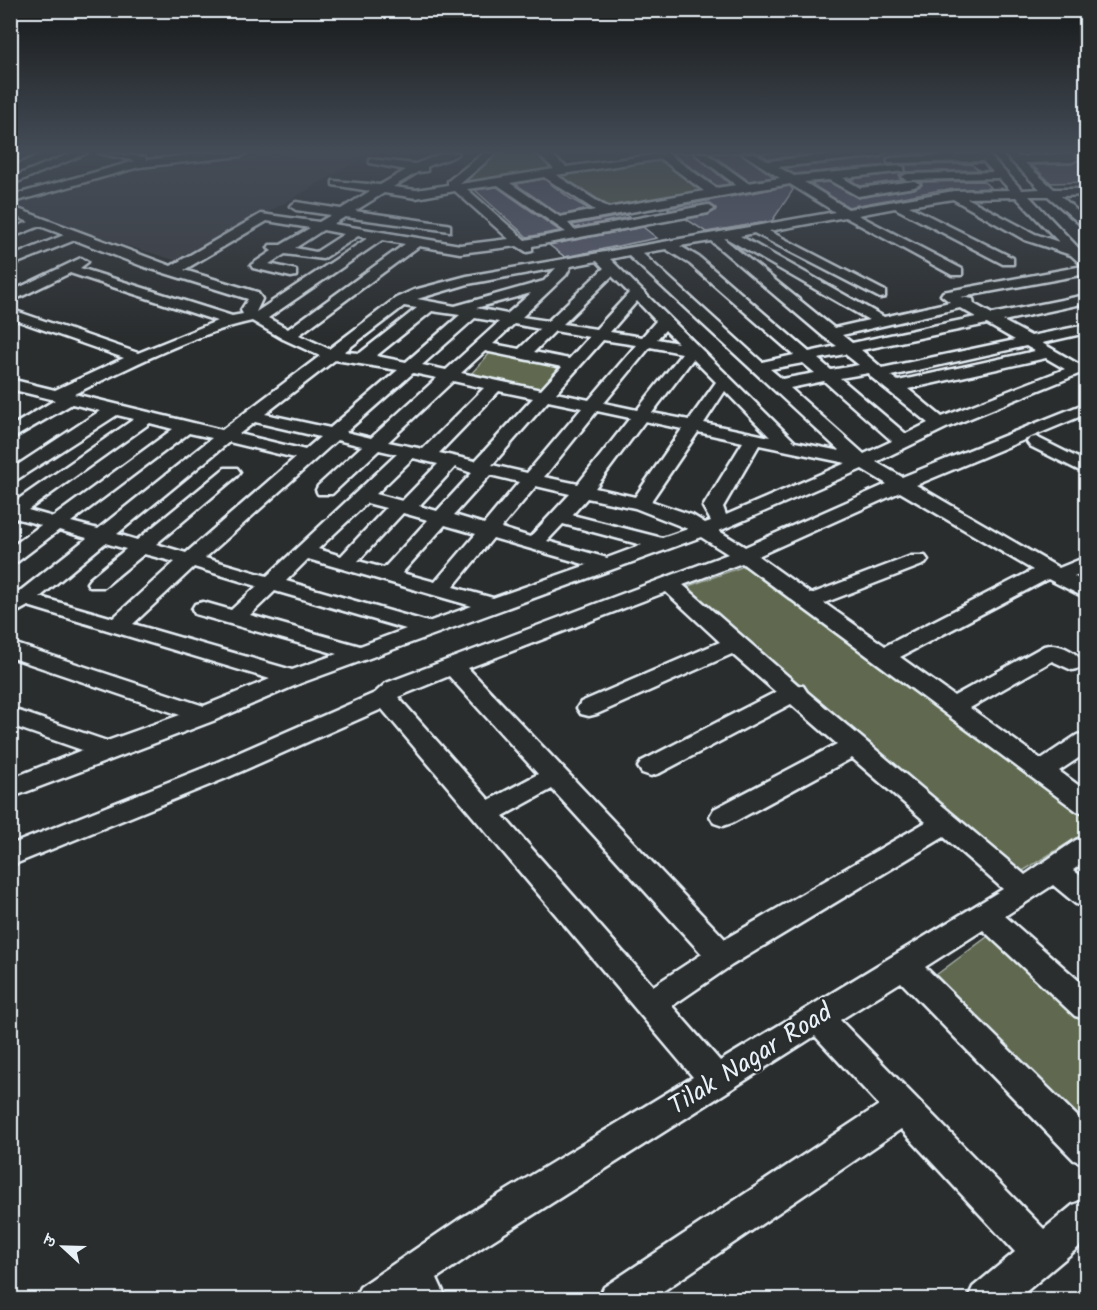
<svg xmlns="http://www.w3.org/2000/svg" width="1097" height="1310" viewBox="0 0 1097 1310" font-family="Kalam,'Playpen Sans Deva',sans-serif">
<rect width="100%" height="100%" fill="#2a2d2e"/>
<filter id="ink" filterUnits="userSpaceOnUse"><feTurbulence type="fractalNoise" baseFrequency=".0167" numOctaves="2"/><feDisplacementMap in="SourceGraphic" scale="12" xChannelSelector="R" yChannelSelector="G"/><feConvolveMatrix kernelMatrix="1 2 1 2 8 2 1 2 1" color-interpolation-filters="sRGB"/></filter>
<g filter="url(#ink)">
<!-- built -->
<path fill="#3a3c43" d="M 284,153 L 372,153 L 181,262 L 55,224 L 12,204 L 141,168 Z"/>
<!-- green -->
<g fill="#606950" stroke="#a4ada4" stroke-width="1.5">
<path d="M 500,153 L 541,153 L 560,168 L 463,183 L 460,181 Z"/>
<path d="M 662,161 L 700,191 L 609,206 L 560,175 Z"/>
<path d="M 498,344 L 575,361 L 549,392 L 470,375 Z"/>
<path d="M 747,565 L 1086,817 L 1086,832 L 1018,874 L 683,588 Z"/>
<path d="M 1010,920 L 1086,986 L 1086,1127 L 936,975 Z"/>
</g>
<!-- building -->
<g fill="#5f6073" stroke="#e8f1f8" stroke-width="1.5">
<path d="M 671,153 L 692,153 L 730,184 L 717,186 Z"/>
<path d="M 710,153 L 740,153 L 774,177 L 749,181 Z"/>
<path d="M 760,153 L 821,153 L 769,159 Z"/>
<path d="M 887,153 L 939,153 L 891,156 L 886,158 L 887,165 L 794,174 L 785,168 L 880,158 Z"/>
<path d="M 1078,161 L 1086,161 L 1086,182 L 1051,183 L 1032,165 L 1072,164 Z"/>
<path d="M 971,164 L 979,170 L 906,172 L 905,165 Z"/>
<path d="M 903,173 L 899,176 L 902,180 L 860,186 L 850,179 Z"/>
<path d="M 544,179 L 571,199 L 589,209 L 560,215 L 516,184 Z"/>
<path d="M 983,181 L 991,188 L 940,190 L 848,207 L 811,184 L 829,182 L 858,198 L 914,189 L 922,185 L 921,182 Z"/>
<path d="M 790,186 L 793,190 L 772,221 L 706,232 L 686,219 L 708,215 L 715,211 L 716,208 L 709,203 L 671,210 L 668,208 Z"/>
<path d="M 497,187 L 560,231 L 527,237 L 475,190 Z"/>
<path d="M 626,215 L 629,217 L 575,228 L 572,225 Z"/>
<path d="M 643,227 L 657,238 L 565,257 L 549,245 Z"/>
</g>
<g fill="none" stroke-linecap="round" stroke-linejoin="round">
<defs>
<g id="minor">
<path d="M 23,153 L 38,153 L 10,165 L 10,158 Z"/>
<path d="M 72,153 L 87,153 L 10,185 L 10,178 Z"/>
<path d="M 99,153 L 145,157 L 146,160 L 208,153 L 246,153 L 241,156 L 139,167 L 10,203 L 10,196 L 135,161 Z"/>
<path d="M 444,153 L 459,153 C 449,161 437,161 427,167 L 427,171 L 418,172 L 393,187 L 416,190 L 448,185 L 448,181 L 484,153 L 496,153 L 460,184 L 554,169 L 537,153 L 549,153 L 566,167 L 667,153 L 716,188 L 736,185 L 694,153 L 706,153 L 748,183 L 780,178 L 742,153 L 755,153 L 768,161 L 846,153 L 885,153 L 880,156 L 778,167 L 794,176 L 900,166 L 904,167 L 904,171 L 843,178 L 860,188 L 914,181 L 920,184 L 914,187 L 858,196 L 829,180 L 804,182 L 848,209 L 954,191 L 1010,190 L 999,178 L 907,180 L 901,177 L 907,174 L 993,172 L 983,161 L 888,163 L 888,159 L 892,158 L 987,153 L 1022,190 L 1040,189 L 1003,153 L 1015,153 L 1018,157 L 1072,153 L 1077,159 L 1072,162 L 1025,163 L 1054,189 L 1086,189 L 1086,195 L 1061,196 L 1086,219 L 1086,229 L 1048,196 L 1029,196 L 1086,256 L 1086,274 L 961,297 L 973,299 L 974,304 L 992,314 L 1086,295 L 1086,303 L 1003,321 L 1031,336 L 1086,325 L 1086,333 L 1042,343 L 1078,364 L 1086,361 L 1086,371 L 946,428 L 876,462 L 902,477 L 1086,403 L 1086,414 L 916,485 L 1059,568 L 1086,557 L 1086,571 L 1074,576 L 1086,584 L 1086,598 L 1048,579 L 900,657 L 954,696 L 1044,646 C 1058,642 1076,651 1083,663 L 1080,668 L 1072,670 L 1052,661 L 970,708 L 1041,759 L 1077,735 L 1086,733 L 1086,753 L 1059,771 L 1086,791 L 1086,813 L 1077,811 L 742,563 L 683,585 L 798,685 L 803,686 L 807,692 L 1025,875 L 1076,840 L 1086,837 L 1086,861 L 1073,870 L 1086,880 L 1086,907 L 1076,904 L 1053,885 L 1005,916 L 1086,987 L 1086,1019 L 1075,1016 L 983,930 L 925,967 L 1086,1125 L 1086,1164 L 1074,1160 L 901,982 L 840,1020 L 1044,1229 L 1073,1205 L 1086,1200 L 1086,1241 L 1016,1300 L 967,1300 L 973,1287 L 1015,1252 L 901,1129 L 650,1300 L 598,1300 L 604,1287 L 879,1105 L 815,1036 L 484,1246 L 437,1278 L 447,1300 L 354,1300 L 360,1287 L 458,1220 L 693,1077 L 382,709 L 224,779 L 10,866 L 10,845 L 206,767 L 375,693 L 386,683 L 728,554 L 701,537 L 301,683 L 213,721 L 10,798 L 10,779 L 82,750 L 10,725 L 10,708 L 107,741 L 180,715 L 10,657 L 10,642 L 204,706 L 270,679 L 28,606 L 10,616 L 10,591 L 20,591 L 87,538 L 59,530 L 17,562 L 10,564 L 10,548 L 41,525 L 15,518 L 10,520 L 10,505 L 134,419 L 117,415 L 10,484 L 10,470 L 100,411 L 72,404 L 10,440 L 10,427 L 55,400 L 10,389 L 10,379 L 55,390 L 124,358 L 10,318 L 10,309 L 138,353 L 217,321 L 70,273 L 10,302 L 10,292 L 81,258 L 88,262 L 80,268 L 232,316 L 243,314 L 241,310 L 248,299 L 142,266 L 75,240 L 10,266 L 10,257 L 64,235 L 40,226 L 10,238 L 10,229 L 29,222 L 10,214 L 10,206 L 171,266 L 261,214 L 319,222 L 331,215 L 296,210 L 290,206 L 296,202 L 341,209 L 370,191 L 333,185 L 333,181 L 380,185 L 406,170 L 370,163 L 370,159 L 415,164 ZM 661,159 L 704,191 L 608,208 L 556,175 ZM 544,177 L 595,210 L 560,217 L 510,183 ZM 790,184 L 835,212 L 467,276 L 414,290 L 396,298 L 329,349 L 299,335 L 419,246 L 460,253 L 517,246 L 527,252 L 532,251 L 532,246 L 708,213 L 714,209 L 708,205 L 574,230 L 568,223 ZM 498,185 L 566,232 L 525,240 L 467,189 ZM 455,191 L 509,239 L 460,245 L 333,224 L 345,217 L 450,231 L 450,225 L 446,224 L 355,211 L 384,193 L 416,198 ZM 1016,197 L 1059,242 L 1035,234 L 967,198 ZM 953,199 L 1025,240 L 1071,255 L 1083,266 L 943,292 L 941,295 L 950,302 L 884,317 L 740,236 L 754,233 L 880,298 L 885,297 L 885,291 L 769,231 L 845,217 L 952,275 L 962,275 L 962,269 L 858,215 L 895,208 L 1003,264 L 1013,264 L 1013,258 L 909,206 ZM 267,221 L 310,228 L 281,245 L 270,245 L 268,248 L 272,251 L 251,265 L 253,268 L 291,277 L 296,276 L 296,270 L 269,264 L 285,254 L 323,259 L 358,236 L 368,238 L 256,312 L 262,299 L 257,292 L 184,270 ZM 323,230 L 344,234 L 316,252 L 295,248 ZM 726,238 L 869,320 L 834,328 L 724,239 ZM 382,240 L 405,244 L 288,329 L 268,318 ZM 711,241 L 824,337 L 837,346 L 809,352 L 700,258 L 680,246 ZM 666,249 L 690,264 L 794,355 L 762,362 L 642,253 ZM 629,255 L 629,256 L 840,451 L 795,442 L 610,259 ZM 597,261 L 604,268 L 548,321 L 522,317 L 566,275 L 571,266 ZM 556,268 L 544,281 L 455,306 L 417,299 L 468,284 ZM 612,276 L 629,293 L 596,329 L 563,324 ZM 531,293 L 507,314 L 476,308 ZM 637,301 L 656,321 L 642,337 L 610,332 ZM 404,306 L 417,308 L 360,353 L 344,352 ZM 960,308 L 976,317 L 852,343 L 842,335 ZM 432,311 L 460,315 L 406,362 L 376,356 ZM 475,318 L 499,322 L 446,370 L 422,365 ZM 252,321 L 283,339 L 320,356 L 222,430 L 74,394 C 126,369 196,333 252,321 ZM 514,324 L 540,329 L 519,349 L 493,344 ZM 987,324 L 1015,340 L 882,368 L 861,350 ZM 665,330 L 678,343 L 657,339 ZM 555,331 L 589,337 L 569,359 L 534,352 ZM 603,340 L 636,345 L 589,400 L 556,393 ZM 1026,346 L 1035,351 L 898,381 L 891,376 ZM 650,347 L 682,353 L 637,410 L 604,403 ZM 485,351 L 562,367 L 541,390 L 461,373 ZM 845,354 L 859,365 L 831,370 L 818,359 ZM 1046,358 L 1065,369 L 942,417 L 908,389 ZM 693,359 L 716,382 L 689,420 L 652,413 ZM 335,360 L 398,370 L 330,428 L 265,414 ZM 803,363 L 815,373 L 782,379 L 770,369 ZM 413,373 L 437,378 L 371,438 L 346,432 ZM 869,373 L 871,377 L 928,423 L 906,434 L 840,378 ZM 453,381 L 484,388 L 423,449 L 388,442 ZM 824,381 L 892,441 L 864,454 L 790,388 ZM 499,391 L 533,398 L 475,461 L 439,453 ZM 725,391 L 770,437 L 704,423 ZM 548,401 L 582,408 L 527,473 L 492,465 ZM 597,411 L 630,418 L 578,484 L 544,477 ZM 645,421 L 682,429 L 635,497 L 595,488 ZM 255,422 L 320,437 L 305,450 L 239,434 ZM 150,423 L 173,429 L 53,517 L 28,510 ZM 698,432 L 743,442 L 703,507 L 711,521 L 705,523 L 692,515 L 651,501 ZM 189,433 L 212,438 L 98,529 L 71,522 ZM 337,440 L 362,446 L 318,486 L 316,490 L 318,494 L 332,494 L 379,450 L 397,454 L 267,576 L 205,558 ZM 229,442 L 295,458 L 186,553 L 156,544 L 237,476 L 240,472 L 237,468 L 225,468 L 137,540 L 117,534 ZM 759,445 L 846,463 L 726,515 L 723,507 ZM 413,458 L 438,464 L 402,501 L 376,494 ZM 455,467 L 472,473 L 437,511 L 419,506 ZM 862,469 L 887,484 L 745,547 L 719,531 ZM 490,475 L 519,482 L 484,524 L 454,515 ZM 536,486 L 570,494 L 530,537 L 501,528 ZM 900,492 L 1033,570 L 885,646 L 824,603 L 925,564 L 928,560 L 925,556 L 911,556 L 811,594 L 758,556 ZM 587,498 L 635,508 L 688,529 L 662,538 L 572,515 ZM 367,503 L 386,508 L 341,556 L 318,549 ZM 403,513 L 428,520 L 384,568 L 358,561 ZM 563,524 L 642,545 L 607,558 L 547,541 ZM 445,525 L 476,534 L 435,582 L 402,573 ZM 493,538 L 587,565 L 493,598 L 453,587 ZM 105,543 L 126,549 L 90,579 L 87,583 L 90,587 L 104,587 L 144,554 L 175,562 L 113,618 L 40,597 ZM 308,559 L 472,606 L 428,622 L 286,581 ZM 194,567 L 257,586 L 231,610 L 203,602 L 195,604 L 192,609 L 195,614 L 337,654 L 292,670 L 133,624 ZM 275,591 L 406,629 L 360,646 L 250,615 ZM 666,592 L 720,642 L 581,702 L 577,708 L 581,714 L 589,716 L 597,714 L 732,654 L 776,692 L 642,761 L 638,767 L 642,773 L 651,776 L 660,773 L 791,704 L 837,744 L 714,809 L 710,816 L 714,823 L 723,826 L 732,823 L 852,758 L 926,822 L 725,939 L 468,668 ZM 449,676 L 538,774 L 489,800 L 398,697 ZM 552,789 L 702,954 L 653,986 L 503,816 ZM 944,837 L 1003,889 L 720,1061 L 672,1006 L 732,965 Z"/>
<path d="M 1036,437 L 1086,462 L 1086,474 L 1030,446 L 1027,442 L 1030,438 Z"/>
</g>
</defs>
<!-- minor casing -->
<use href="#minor" stroke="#e8f1f8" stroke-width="5"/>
<!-- minor -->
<use href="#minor" fill="#2a2d2e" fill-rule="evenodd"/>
</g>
</g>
<!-- sky -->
<linearGradient id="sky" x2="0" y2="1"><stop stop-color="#171919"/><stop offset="0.45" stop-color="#444c57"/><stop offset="1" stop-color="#444c57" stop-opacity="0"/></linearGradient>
<rect width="1097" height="337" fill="url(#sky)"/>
<g text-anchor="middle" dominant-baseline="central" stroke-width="4.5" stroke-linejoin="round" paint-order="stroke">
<!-- near-street labels -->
<g font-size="26" fill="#e8f1f8" stroke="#2a2d2e">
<text transform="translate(751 1060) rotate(-32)">Tilak Nagar Road</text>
</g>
</g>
<!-- margin -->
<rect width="1097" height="1310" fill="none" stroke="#2a2d2e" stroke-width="36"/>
<rect x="18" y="18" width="1061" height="1274" fill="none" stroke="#e8f1f8" stroke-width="2" filter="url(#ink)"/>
<!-- north arrow -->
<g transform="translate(63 1247) rotate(292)" stroke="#2a2d2e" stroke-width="4.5" paint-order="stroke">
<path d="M0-4.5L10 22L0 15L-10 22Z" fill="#e8f1f8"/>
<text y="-9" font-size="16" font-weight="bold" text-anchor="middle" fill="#e8f1f8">उ</text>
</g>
</svg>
